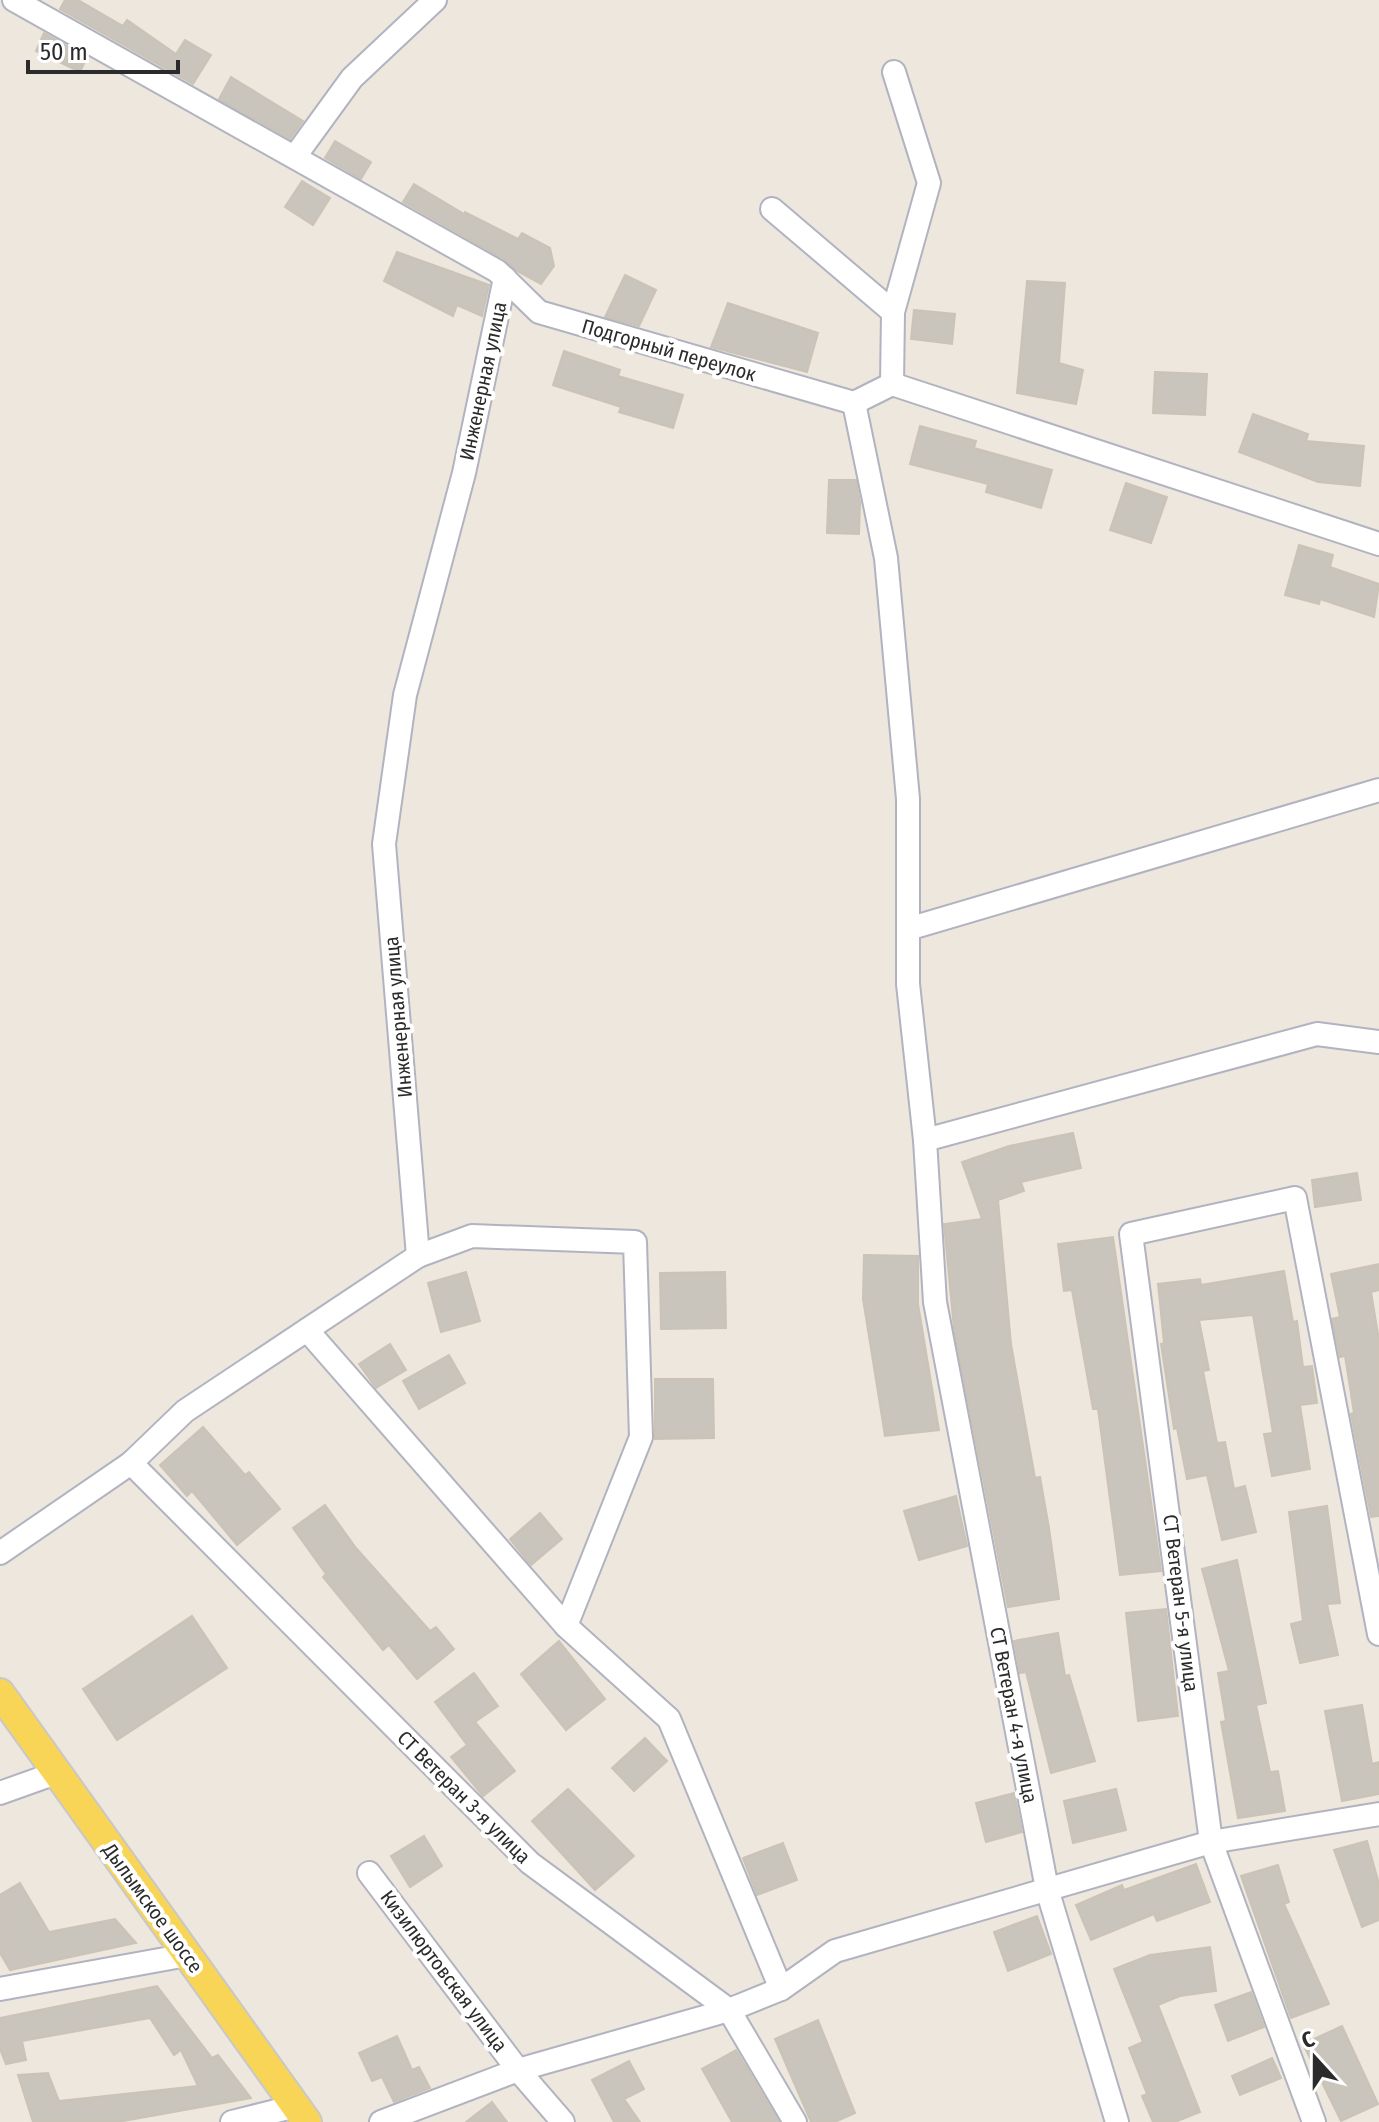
<svg xmlns="http://www.w3.org/2000/svg" width="1379" height="2122" viewBox="0 0 1379 2122" font-family="'Fira Sans Condensed',sans-serif">
<rect width="100%" height="100%" fill="#eee7dd"/>
<!-- building -->
<g fill="#c9c4bc" stroke="#cac3b6" stroke-width="2">
<path d="M 65,0 L 78,0 L 123,26 L 127,20 L 176,54 L 185,40 L 211,55 L 193,84 L 60,9 Z"/>
<path d="M 44,33 L 87,57 L 80,72 L 36,51 Z"/>
<path d="M 231,77 L 303,121 L 290,139 L 219,99 Z"/>
<path d="M 335,141 L 371,162 L 361,179 L 325,158 Z"/>
<path d="M 302,181 L 330,198 L 313,225 L 285,207 Z"/>
<path d="M 414,184 L 464,214 L 465,212 L 518,239 L 522,233 L 550,248 L 554,266 L 541,284 L 517,271 L 504,259 L 403,202 Z"/>
<path d="M 397,252 L 489,285 L 482,316 L 457,305 L 453,316 L 384,281 Z"/>
<path d="M 625,275 L 656,290 L 639,326 L 605,317 Z"/>
<path d="M 1027,281 L 1065,283 L 1059,363 L 1083,370 L 1076,404 L 1017,393 Z"/>
<path d="M 728,303 L 818,333 L 807,372 L 711,347 Z"/>
<path d="M 914,310 L 955,314 L 952,344 L 911,339 Z"/>
<path d="M 564,351 L 620,370 L 618,376 L 683,395 L 673,428 L 619,412 L 621,407 L 553,385 Z"/>
<path d="M 1155,372 L 1207,374 L 1205,415 L 1153,413 Z"/>
<path d="M 1253,414 L 1308,434 L 1306,441 L 1364,446 L 1360,486 L 1318,482 L 1239,452 Z"/>
<path d="M 920,426 L 976,441 L 974,448 L 1052,470 L 1041,508 L 986,492 L 988,484 L 910,464 Z"/>
<path d="M 829,480 L 856,480 L 860,503 L 859,534 L 827,533 Z"/>
<path d="M 1126,483 L 1167,497 L 1151,543 L 1110,530 Z"/>
<path d="M 1299,545 L 1333,555 L 1330,567 L 1379,584 L 1374,617 L 1320,599 L 1319,604 L 1285,595 Z"/>
<path d="M 1073,1133 L 1081,1168 L 1021,1182 L 1024,1191 L 998,1200 L 1011,1344 L 1035,1478 L 1040,1477 L 1049,1528 L 1059,1599 L 1008,1607 L 954,1329 L 944,1224 L 982,1219 L 962,1162 L 1009,1146 Z"/>
<path d="M 1357,1173 L 1361,1200 L 1315,1207 L 1312,1180 Z"/>
<path d="M 1113,1237 L 1161,1571 L 1120,1575 L 1098,1409 L 1093,1409 L 1072,1290 L 1064,1291 L 1058,1244 Z"/>
<path d="M 864,1255 L 918,1256 L 918,1304 L 939,1430 L 885,1436 L 863,1299 Z"/>
<path d="M 1379,1264 L 1379,1290 L 1371,1292 L 1379,1340 L 1379,1516 L 1371,1517 L 1351,1414 L 1354,1413 L 1345,1356 L 1340,1357 L 1332,1319 L 1340,1317 L 1331,1274 Z"/>
<path d="M 1284,1271 L 1293,1322 L 1297,1321 L 1303,1367 L 1312,1366 L 1317,1403 L 1300,1405 L 1310,1469 L 1272,1476 L 1264,1434 L 1273,1433 L 1253,1315 L 1199,1320 L 1209,1370 L 1203,1371 L 1217,1443 L 1225,1442 L 1234,1489 L 1245,1486 L 1256,1532 L 1222,1540 L 1207,1475 L 1187,1479 L 1177,1428 L 1174,1429 L 1161,1344 L 1164,1343 L 1158,1284 L 1200,1279 L 1201,1285 Z"/>
<path d="M 466,1272 L 480,1321 L 441,1332 L 428,1283 Z"/>
<path d="M 725,1272 L 726,1328 L 661,1329 L 660,1273 Z"/>
<path d="M 390,1344 L 406,1370 L 376,1388 L 359,1364 Z"/>
<path d="M 449,1355 L 465,1383 L 419,1409 L 403,1381 Z"/>
<path d="M 655,1379 L 713,1379 L 714,1438 L 655,1439 Z"/>
<path d="M 203,1427 L 245,1475 L 249,1472 L 280,1509 L 237,1545 L 192,1491 L 187,1496 L 160,1465 Z"/>
<path d="M 956,1496 L 967,1546 L 919,1560 L 904,1511 Z"/>
<path d="M 325,1505 L 356,1548 L 430,1631 L 436,1627 L 454,1649 L 417,1679 L 389,1645 L 383,1650 L 323,1577 L 326,1574 L 293,1528 Z"/>
<path d="M 1327,1506 L 1340,1603 L 1327,1604 L 1338,1655 L 1300,1663 L 1291,1624 L 1303,1621 L 1289,1512 Z"/>
<path d="M 540,1513 L 562,1539 L 531,1565 L 510,1539 Z"/>
<path d="M 1237,1560 L 1266,1703 L 1256,1705 L 1270,1772 L 1278,1771 L 1285,1811 L 1238,1818 L 1221,1722 L 1226,1721 L 1218,1673 L 1229,1671 L 1202,1569 Z"/>
<path d="M 1166,1609 L 1178,1716 L 1138,1721 L 1126,1613 Z"/>
<path d="M 192,1616 L 227,1668 L 117,1740 L 83,1689 Z"/>
<path d="M 1058,1633 L 1065,1676 L 1069,1675 L 1095,1761 L 1051,1773 L 1026,1672 L 1020,1673 L 1014,1641 Z"/>
<path d="M 559,1641 L 605,1699 L 566,1730 L 521,1674 Z"/>
<path d="M 474,1673 L 498,1706 L 475,1722 L 515,1771 L 483,1796 L 451,1757 L 467,1745 L 435,1702 Z"/>
<path d="M 1362,1705 L 1372,1764 L 1379,1762 L 1379,1794 L 1342,1801 L 1325,1711 Z"/>
<path d="M 645,1738 L 667,1761 L 634,1791 L 612,1768 Z"/>
<path d="M 568,1789 L 634,1856 L 595,1890 L 532,1821 Z"/>
<path d="M 1116,1789 L 1126,1830 L 1073,1843 L 1064,1801 Z"/>
<path d="M 1014,1793 L 1022,1832 L 986,1842 L 976,1803 Z"/>
<path d="M 424,1836 L 442,1866 L 410,1887 L 391,1856 Z"/>
<path d="M 1367,1841 L 1379,1884 L 1379,1920 L 1362,1927 L 1334,1850 Z"/>
<path d="M 783,1843 L 797,1880 L 757,1895 L 743,1858 Z"/>
<path d="M 1196,1864 L 1210,1902 L 1157,1921 L 1154,1914 L 1091,1940 L 1076,1905 L 1122,1885 L 1124,1890 Z"/>
<path d="M 1278,1865 L 1289,1902 L 1284,1904 L 1329,2004 L 1291,2018 L 1241,1876 Z"/>
<path d="M 20,1883 L 49,1932 L 115,1919 L 136,1943 L 10,1970 L 0,1953 L 0,1895 Z"/>
<path d="M 1037,1916 L 1051,1954 L 1008,1971 L 994,1932 Z"/>
<path d="M 1210,1947 L 1216,1991 L 1180,1996 L 1158,2005 L 1200,2112 L 1175,2122 L 1153,2122 L 1142,2096 L 1147,2094 L 1129,2048 L 1143,2042 L 1114,1969 L 1150,1955 Z"/>
<path d="M 157,1986 L 212,2058 L 218,2055 L 251,2098 L 118,2122 L 33,2122 L 18,2075 L 48,2073 L 59,2101 L 198,2086 L 181,2050 L 174,2055 L 150,2018 L 22,2041 L 26,2060 L 6,2064 L 0,2049 L 0,2018 Z"/>
<path d="M 1251,1992 L 1264,2027 L 1228,2041 L 1215,2005 Z"/>
<path d="M 818,2020 L 855,2113 L 835,2122 L 811,2122 L 775,2039 Z"/>
<path d="M 1342,2026 L 1378,2104 L 1341,2121 L 1303,2044 Z"/>
<path d="M 397,2036 L 412,2070 L 419,2067 L 430,2088 L 394,2102 L 382,2077 L 372,2081 L 359,2053 Z"/>
<path d="M 736,2050 L 779,2122 L 732,2122 L 702,2069 Z"/>
<path d="M 1272,2058 L 1281,2078 L 1240,2095 L 1232,2076 Z"/>
<path d="M 629,2061 L 644,2089 L 624,2099 L 640,2122 L 614,2122 L 592,2080 Z"/>
<path d="M 492,2102 L 507,2122 L 466,2122 Z"/>
</g>
<g fill="none" stroke-linecap="round" stroke-linejoin="round">
<defs>
<g id="minor">
<path d="M 14,0 L 497,271 L 539,312 L 854,403 L 892,384 L 1379,544"/>
<path d="M 296,155 L 352,78 L 435,0"/>
<path d="M 772,209 L 893,312"/>
<path d="M 892,384 L 893,312 L 929,183 L 894,72"/>
<path d="M 854,403 L 886,558 L 908,799 L 908,984 L 925,1140 L 935,1302 L 1047,1889 L 1117,2122"/>
<path d="M 908,929 L 1379,790"/>
<path d="M 925,1140 L 1317,1034 L 1379,1042"/>
<path d="M 418,1256 L 472,1236 L 635,1242 L 641,1437 L 566,1626"/>
<path d="M 307,1330 L 566,1626 L 669,1719 L 781,1989"/>
<path d="M 131,1463 L 530,1863 L 729,2010 L 795,2122"/>
<path d="M 0,1553 L 131,1463 L 185,1411 L 418,1256 L 384,844 L 405,695 L 464,473 L 505,278"/>
<path d="M 0,1793 L 56,1773"/>
<path d="M 369,1873 L 518,2070 L 563,2122"/>
<path d="M 0,1989 L 187,1955"/>
<path d="M 232,2122 L 296,2106"/>
<path d="M 381,2122 L 518,2070 L 729,2010 L 781,1989 L 835,1951 L 1211,1842 L 1379,1814"/>
<path d="M 1314,2122 L 1211,1842 L 1131,1234 L 1295,1198 L 1379,1634"/>
</g>
<path id="major" d="M 0,1693 L 307,2122"/>
</defs>
<!-- minor casing -->
<use href="#minor" stroke="#b1b3c0" stroke-width="26"/>
<!-- major casing -->
<use href="#major" stroke="#c8c8c8" stroke-width="32"/>
<!-- minor -->
<use href="#minor" stroke="#fff" stroke-width="22"/>
<!-- major -->
<use href="#major" stroke="#f9d557" stroke-width="28"/>
</g>
<g text-anchor="middle" dominant-baseline="central" stroke-width="8" stroke-linejoin="round" paint-order="stroke">
<!-- street labels -->
<g font-size="20" fill="#2b2b2b" stroke="#fff">
<text transform="translate(669 350) rotate(16)">Подгорный переулок</text>
<text transform="translate(483 381) rotate(-78)">Инженерная улица</text>
<text transform="translate(398 1017) rotate(-95)">Инженерная улица</text>
<text transform="translate(1181 1603) rotate(83)">СТ Ветеран 5-я улица</text>
<text transform="translate(1014 1715) rotate(79)">СТ Ветеран 4-я улица</text>
<text transform="translate(464 1797) rotate(45)">СТ Ветеран 3-я улица</text>
<text transform="translate(153 1908) rotate(54)">Дылымское шоссе</text>
<text transform="translate(444 1971) rotate(53)">Кизилюртовская улица</text>
</g>
</g>
<!-- north arrow -->
<g transform="translate(1315 2058) rotate(339)" stroke="#ffffff" stroke-width="6" paint-order="stroke">
<path d="M0-6L14 30L0 20L-14 30Z" fill="#2b2b2b"/>
<text y="-12" font-size="22" font-weight="bold" text-anchor="middle" fill="#2b2b2b">С</text>
</g>
<!-- scale -->
<path d="M28 60v12h150v-12" fill="none" stroke="#2b2b2b" stroke-width="4"/>
<text x="40" y="60" font-size="24" fill="#2b2b2b" stroke="#ffffff" stroke-width="6" paint-order="stroke">50 m</text>
</svg>
